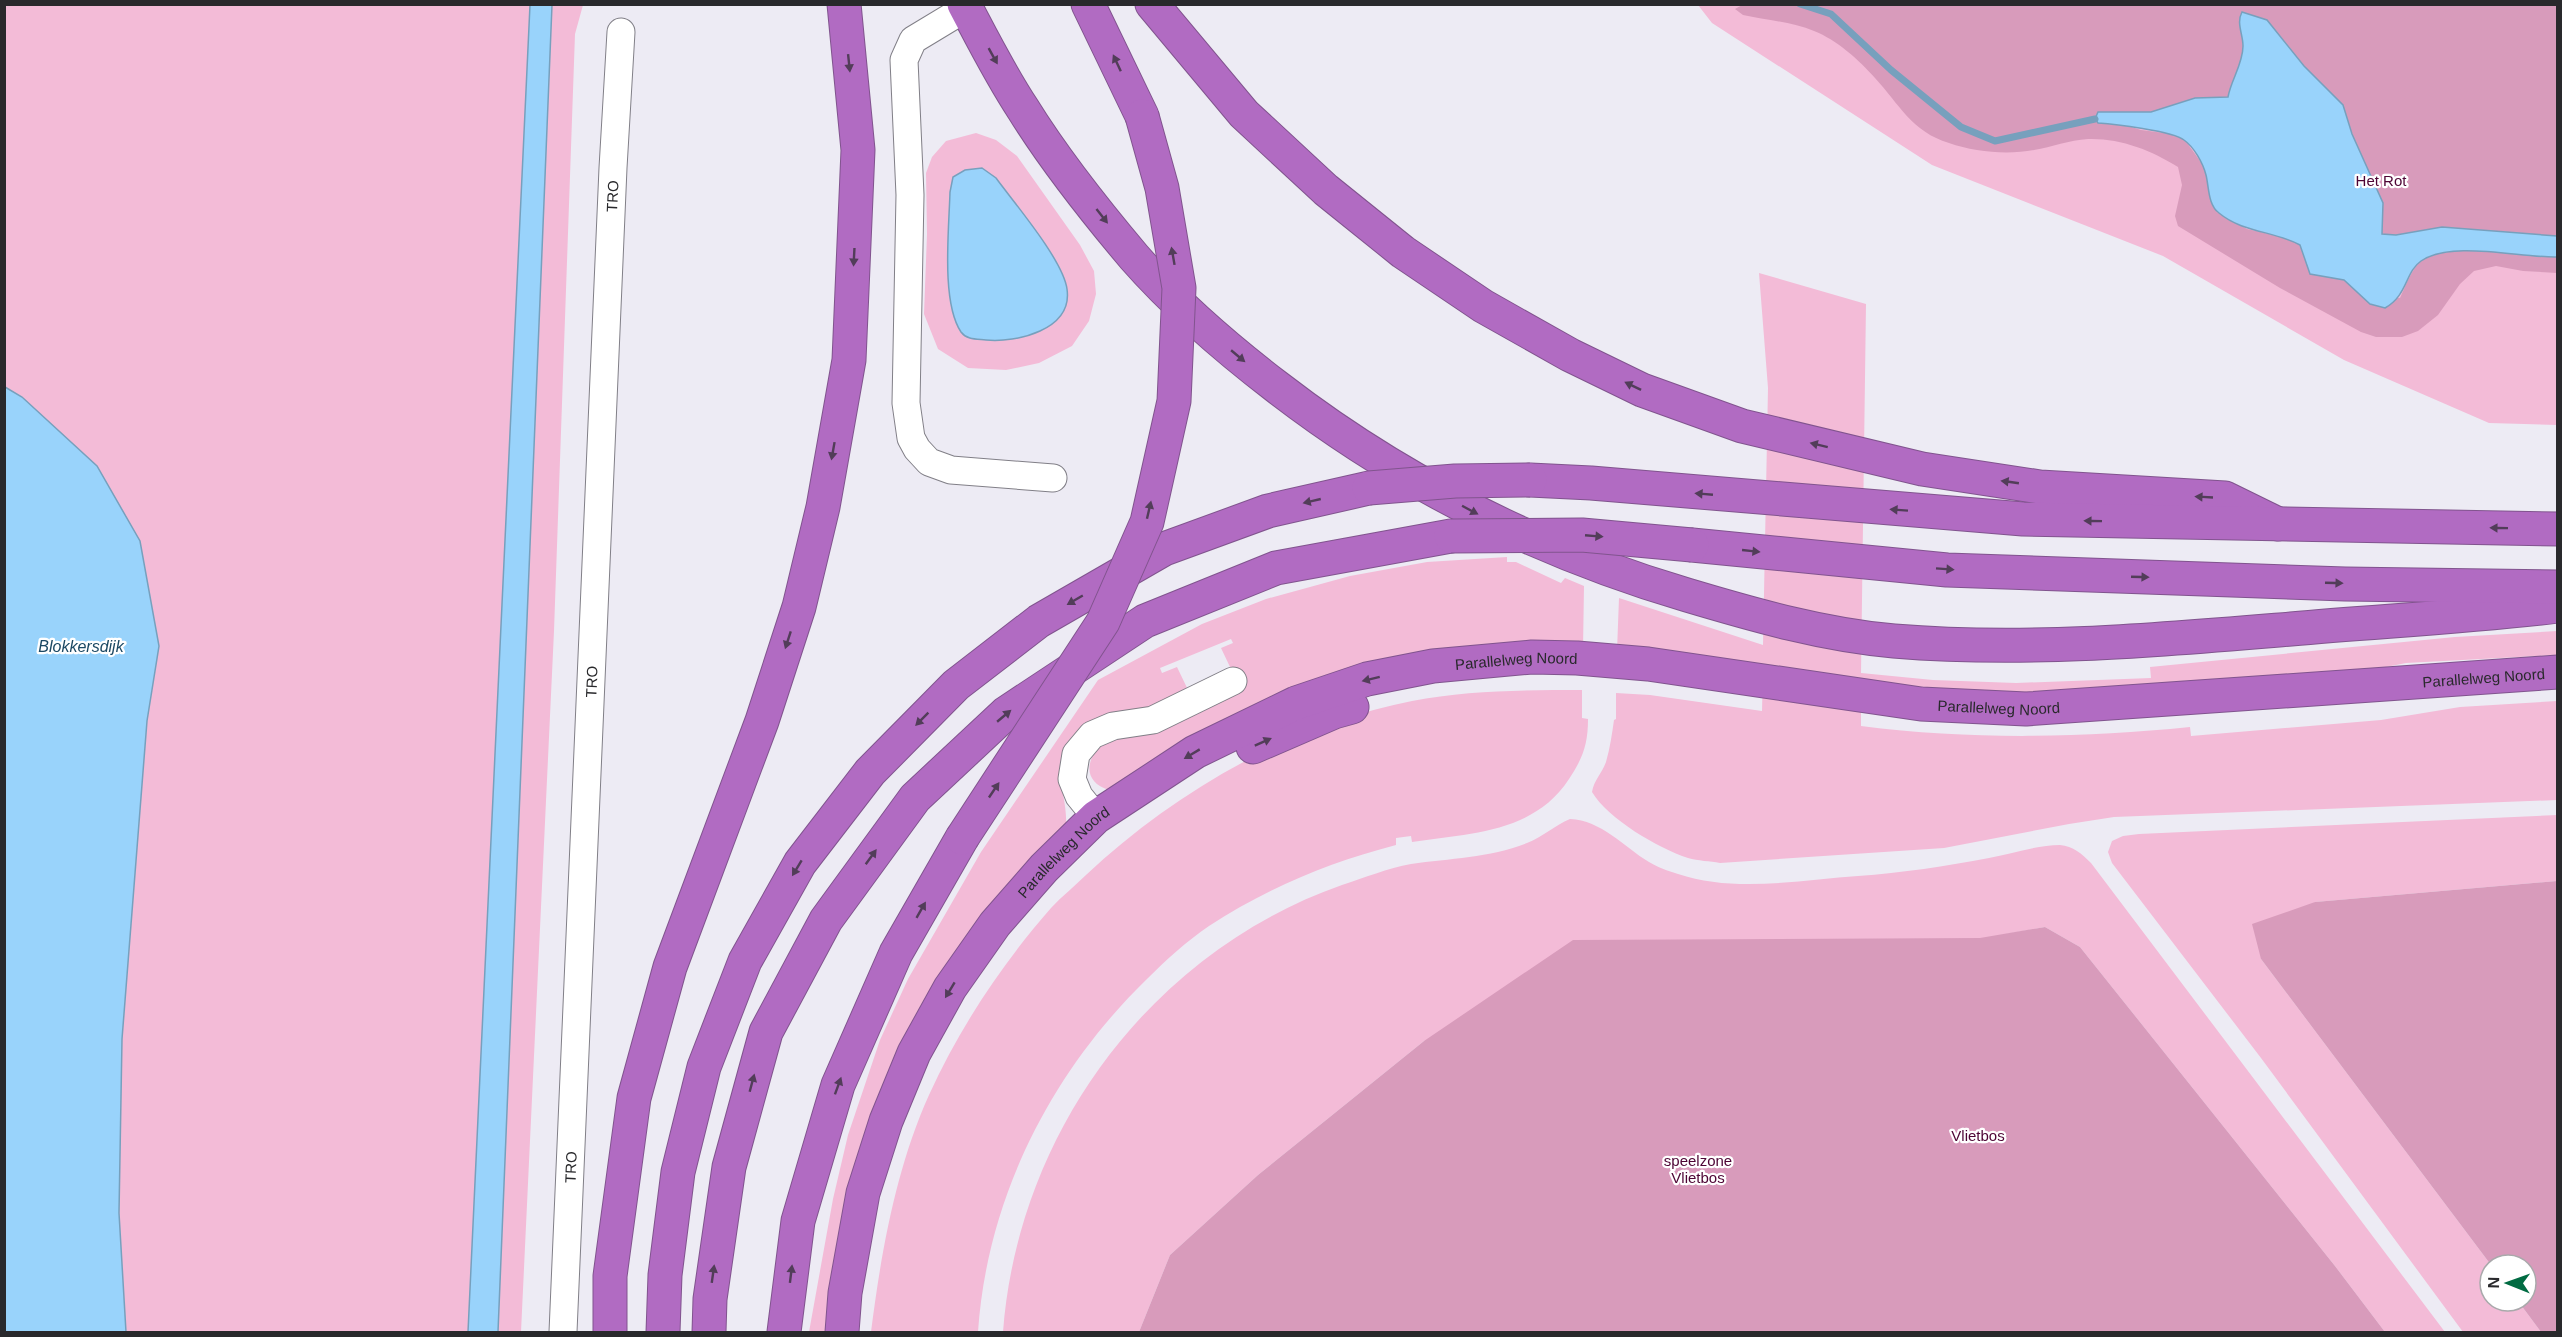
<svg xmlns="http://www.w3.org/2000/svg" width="2562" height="1337" viewBox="0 0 2562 1337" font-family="Helvetica,sans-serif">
<rect width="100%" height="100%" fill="#edebf4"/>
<!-- green -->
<g fill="#f3bbd7">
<path d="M 4,5 L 583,5 L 575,34 L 554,631 L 521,1332 L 126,1332 L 119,1213 L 122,1039 L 147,721 L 159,646 L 22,397 L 5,387 Z"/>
<path d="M 1698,5 L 2557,5 L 2557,425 L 2489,423 L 2344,360 L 2163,256 L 1932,165 L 1712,23 Z"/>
<path d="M 976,133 L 996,140 L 1017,156 L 1080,245 L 1094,271 L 1096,294 L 1089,321 L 1072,346 L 1039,363 L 1006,370 L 968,368 L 938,349 L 924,314 L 927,234 L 926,173 L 932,157 L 946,141 Z"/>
<path d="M 1759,273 L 1866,304 L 1861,673 L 1933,680 L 2016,683 L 2151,678 L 2150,667 L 2455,637 L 2557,631 L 2557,655 L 2406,663 L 2346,675 L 2067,698 L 1861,690 L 1861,726 C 1971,740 2080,738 2190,727 L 2191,736 L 2381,720 L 2460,707 L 2557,701 L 2557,800 L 2114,817 L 2069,824 L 1944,848 L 1720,863 C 1710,861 1698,861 1688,858 C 1658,848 1608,819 1592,792 C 1594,780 1602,773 1606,762 C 1610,748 1612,734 1614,720 L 1616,719 L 1616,693 L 1650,695 L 1762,711 L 1763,672 L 1617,651 L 1619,598 L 1763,645 L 1768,388 Z"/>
<path d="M 1507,557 L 1507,562 L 1516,562 L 1561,583 L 1565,578 L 1584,586 L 1583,649 L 1452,654 L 1109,790 C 1086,783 1084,764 1099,747 L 1240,688 L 1221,648 L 1233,643 L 1231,639 L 1160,668 L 1162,673 L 1177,667 L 1189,692 L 1067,748 C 1053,778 1068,797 1066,827 L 942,982 L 832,1332 L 809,1332 L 833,1199 L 848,1135 L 880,1040 L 908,979 L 981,852 L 1098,680 L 1202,624 L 1266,599 L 1350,576 L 1427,562 Z"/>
<path d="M 1582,690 L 1582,718 L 1588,719 C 1588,744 1583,758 1569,779 C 1534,833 1470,833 1412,842 L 1411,836 L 1396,838 L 1396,845 C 1330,862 1267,888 1209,926 C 1187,941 1166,960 1147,979 C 1051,1072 987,1198 978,1332 L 871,1332 C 881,1253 896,1168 929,1095 C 960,1027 1002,964 1051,908 C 1062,896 1075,886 1086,875 C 1176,791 1290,725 1412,701 C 1468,690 1526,690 1582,690 Z"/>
<path d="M 2557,815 L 2557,881 L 2315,902 L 2261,959 L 2491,1265 L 2490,1301 L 2518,1301 L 2541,1332 L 2463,1332 L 2261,1058 L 2112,863 L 2108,852 L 2112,841 L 2123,836 L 2139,834 Z"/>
<path d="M 1570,819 C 1601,820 1624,847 1649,862 C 1657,867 1668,871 1678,874 C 1734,893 1801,880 1858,876 C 1902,873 1946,866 1989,858 C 2011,854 2037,845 2060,845 C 2073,846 2082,854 2091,863 L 2445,1332 L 2385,1332 L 2335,1266 L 2080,947 L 2045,927 L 1424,1041 L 1258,1175 L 1170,1255 L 1139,1332 L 1003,1332 C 1018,1132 1151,952 1342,885 C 1364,878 1388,868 1411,864 C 1450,858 1490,858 1527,843 C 1543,837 1555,825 1570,819 Z"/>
</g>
<!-- forest -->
<g fill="#d89bbb">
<path d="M 1744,4 L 2557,5 L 2557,236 L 2442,227 L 2396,235 L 2382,234 L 2376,187 L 2352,134 L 2343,105 L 2304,66 L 2267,20 L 2242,12 C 2236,22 2243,34 2243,46 C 2243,64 2231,80 2228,98 L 2195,98 L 2151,112 L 2126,113 L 2098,123 L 2122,124 L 2141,130 L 2172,134 L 2185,140 L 2203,165 L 2217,212 L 2247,229 L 2287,238 L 2301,245 L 2310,274 L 2344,280 L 2355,289 L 2400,298 C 2405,287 2410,274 2417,265 C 2437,237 2526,258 2557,257 L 2557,273 L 2523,271 L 2496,266 L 2474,271 L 2460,284 L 2438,315 L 2418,331 L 2402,337 L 2376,337 L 2361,332 L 2280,288 L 2178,226 L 2175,216 L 2182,185 L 2178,167 C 2151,150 2120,138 2088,139 C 2069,140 2052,147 2034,150 C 2007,155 1975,152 1949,143 C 1912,132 1899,104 1875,78 C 1859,60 1837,40 1814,31 C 1793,22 1766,20 1743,15 L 1735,9 Z"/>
<path d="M 2557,881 L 2558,1332 L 2541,1332 L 2518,1301 L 2526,1301 L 2526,1265 L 2491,1265 L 2261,959 L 2252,924 L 2315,902 Z"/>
<path d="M 2045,927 L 2080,947 L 2335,1266 L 2385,1332 L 1139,1332 L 1170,1255 L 1258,1175 L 1424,1041 L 1573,940 L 1980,938 Z"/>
</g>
<!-- water -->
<g fill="#99d3fb" stroke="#77a0bd" stroke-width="1.5">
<path d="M 530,5 L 552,5 L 498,1332 L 468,1332 Z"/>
<path d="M 2242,12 L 2267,20 L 2304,66 L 2343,105 L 2352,134 L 2383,203 L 2382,234 L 2396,235 L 2442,227 L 2557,236 L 2557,257 C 2521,258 2451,240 2421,261 C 2405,272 2408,295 2385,308 L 2370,304 L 2344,280 L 2310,274 L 2300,245 C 2275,231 2243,233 2219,213 C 2208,205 2209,187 2206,175 C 2203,163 2194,147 2184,140 C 2173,131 2113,124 2098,123 L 2095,119 L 2098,112 L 2151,112 L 2195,98 L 2228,97 C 2231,80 2243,64 2243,46 C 2243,34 2236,23 2242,12 Z"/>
<path d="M 982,168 L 996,178 C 1015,204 1063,260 1067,289 C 1073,330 1016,343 986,340 C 976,339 967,340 961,332 C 941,302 949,229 950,192 L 953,177 L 965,170 Z"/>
<path d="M 5,387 L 22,397 L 97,466 L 140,541 L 159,646 L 147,721 L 122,1039 L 119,1213 L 126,1332 L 5,1332 Z"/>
</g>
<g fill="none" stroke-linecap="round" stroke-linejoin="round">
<!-- stream -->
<path stroke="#77a0bd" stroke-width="7" d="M 1800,4 L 1831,14 L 1891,70 L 1961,127 L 1995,141 L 2095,119"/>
<defs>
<g id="minor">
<path d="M 966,8 L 913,40 L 904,60 L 910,195 L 906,403 L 911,438 L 917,449 L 929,462 L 951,470 L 1053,478"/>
<path d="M 1096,817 L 1079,796 L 1072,779 L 1076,754 L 1092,735 L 1113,726 L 1153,720 L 1233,681"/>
<path id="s1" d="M 563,1332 L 613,168 L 621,32"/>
</g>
<g id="highway">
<path d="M 964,4 C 983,40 1001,76 1023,109 C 1054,159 1096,212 1134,257 C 1177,306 1226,348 1277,387 C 1400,482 1538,551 1687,595 C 1754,615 1824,635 1894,641 C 2026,652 2159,640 2291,629 C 2379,621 2469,617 2558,606"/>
<path d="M 1088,4 L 1142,116"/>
<path d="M 1152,4 L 1244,114 L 1326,190 L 1403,252 L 1483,306 L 1570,355 L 1642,390 L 1742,426 L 1922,469 L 2040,487 L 2225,498 L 2278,524"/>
<path d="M 1530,480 L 1591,483 L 2023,519 L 2558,529"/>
<path d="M 1692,545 L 1947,570 L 2345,584 L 2558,587"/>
<path d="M 1253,747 L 1334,712 L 1352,707"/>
<path d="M 610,1332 L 610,1276 L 634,1098 L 670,967 L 762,721 L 799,607 L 823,507 L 849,360 L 858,150 L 844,4"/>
<path d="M 663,1332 L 665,1275 L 678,1172 L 704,1067 L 745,961 L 800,863 L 870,772 L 956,685 L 1039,621 L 1164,549 L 1268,511 L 1369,488"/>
<path d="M 709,1332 L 710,1299 L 729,1167 L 766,1032 L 826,920 L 915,798 L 1006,713 L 1145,621 L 1276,568 L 1451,536"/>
<path d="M 784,1332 L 798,1221 L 838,1085 L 896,953 L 962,838"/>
<path id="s2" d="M 842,1332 L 845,1293 L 863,1193 L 886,1121 L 914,1053 L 950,988 L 995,924 L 1044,868 L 1096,817 L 1195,752 L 1296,703 L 1367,679 L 1433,666 L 1532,657 L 1577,658 L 1648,664 L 1921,704 L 2026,709 L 2558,672"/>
</g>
</defs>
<!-- minor casing -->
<use href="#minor" stroke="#817f87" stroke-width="29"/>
<!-- highway casing -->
<use href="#highway" stroke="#81548e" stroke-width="35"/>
<!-- minor -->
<use href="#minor" stroke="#fff" stroke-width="27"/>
<!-- highway -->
<use href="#highway" stroke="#b16bc2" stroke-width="33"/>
<defs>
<g id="highway-bridge">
<path d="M 1369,488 L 1455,481 L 1530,480"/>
<path d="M 1451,536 L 1582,535 L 1692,545"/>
<path d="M 962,838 L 1103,622 L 1147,522 L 1174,401 L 1179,288 L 1162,188 L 1142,116"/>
</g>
</defs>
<!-- highway-bridge casing -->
<use href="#highway-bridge" stroke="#81548e" stroke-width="35" stroke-linecap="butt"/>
<!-- highway-bridge -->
<use href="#highway-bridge" stroke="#b16bc2" stroke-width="33"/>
</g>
<!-- one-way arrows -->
<defs><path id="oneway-solid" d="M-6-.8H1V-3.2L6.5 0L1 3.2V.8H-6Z" transform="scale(1.5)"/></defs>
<g fill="#523d59">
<use href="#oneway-solid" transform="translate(993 56) rotate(61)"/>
<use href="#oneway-solid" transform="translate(849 63) rotate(84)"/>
<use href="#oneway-solid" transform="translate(1117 63) rotate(-115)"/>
<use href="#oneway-solid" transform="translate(1102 216) rotate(52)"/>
<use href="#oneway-solid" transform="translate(1173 256) rotate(-100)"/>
<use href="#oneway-solid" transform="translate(854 257) rotate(93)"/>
<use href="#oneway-solid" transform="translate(1238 356) rotate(40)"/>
<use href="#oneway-solid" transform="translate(1633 386) rotate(-154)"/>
<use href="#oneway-solid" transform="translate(1819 445) rotate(-166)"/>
<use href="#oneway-solid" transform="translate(833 451) rotate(100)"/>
<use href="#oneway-solid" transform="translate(2010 482) rotate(-172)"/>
<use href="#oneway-solid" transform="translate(1704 494) rotate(-175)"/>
<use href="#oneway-solid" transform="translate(2204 497) rotate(-177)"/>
<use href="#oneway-solid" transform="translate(1312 501) rotate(167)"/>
<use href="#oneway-solid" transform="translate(1149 510) rotate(-77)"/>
<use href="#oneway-solid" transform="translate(1470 510) rotate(28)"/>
<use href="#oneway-solid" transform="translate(1899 510) rotate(-176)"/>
<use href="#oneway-solid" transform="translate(2093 521) rotate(-179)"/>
<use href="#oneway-solid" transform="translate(2499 528) rotate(-179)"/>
<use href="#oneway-solid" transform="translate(1594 536) rotate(5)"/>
<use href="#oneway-solid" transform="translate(1751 551) rotate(6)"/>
<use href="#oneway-solid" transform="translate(1945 569) rotate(4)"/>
<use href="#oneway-solid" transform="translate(2140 577) rotate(2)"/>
<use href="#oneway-solid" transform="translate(2334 583) rotate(2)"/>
<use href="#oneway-solid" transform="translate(1075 600) rotate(150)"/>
<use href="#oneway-solid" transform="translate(788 640) rotate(108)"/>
<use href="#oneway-solid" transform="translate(1371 679) rotate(166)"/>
<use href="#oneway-solid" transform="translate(1004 716) rotate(-40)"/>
<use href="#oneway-solid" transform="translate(922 719) rotate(135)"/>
<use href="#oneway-solid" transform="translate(1263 742) rotate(-24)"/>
<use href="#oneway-solid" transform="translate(1192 754) rotate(149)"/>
<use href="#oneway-solid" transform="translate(994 790) rotate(-56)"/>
<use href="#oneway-solid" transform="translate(871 857) rotate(-54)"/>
<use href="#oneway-solid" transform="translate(797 868) rotate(121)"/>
<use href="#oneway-solid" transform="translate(921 910) rotate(-60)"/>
<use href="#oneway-solid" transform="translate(950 990) rotate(121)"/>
<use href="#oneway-solid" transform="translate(752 1083) rotate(-75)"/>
<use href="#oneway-solid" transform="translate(838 1086) rotate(-70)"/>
<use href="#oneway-solid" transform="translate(713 1274) rotate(-82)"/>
<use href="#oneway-solid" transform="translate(791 1274) rotate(-83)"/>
</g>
<g text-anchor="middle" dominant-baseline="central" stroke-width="4.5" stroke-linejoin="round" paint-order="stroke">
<!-- park labels -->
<g font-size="15" fill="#4d0434" stroke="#fff">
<text x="2381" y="180">Het Rot</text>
<text x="1978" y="1135">Vlietbos</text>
<text x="1698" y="1160">speelzone<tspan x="1698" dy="17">Vlietbos</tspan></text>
</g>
<!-- street labels -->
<g font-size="15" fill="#29292c" stroke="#fff">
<text stroke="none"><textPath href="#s1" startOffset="1137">TRO</textPath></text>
<text stroke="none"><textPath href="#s2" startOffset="1046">Parallelweg Noord</textPath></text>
<text stroke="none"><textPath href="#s2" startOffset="2018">Parallelweg Noord</textPath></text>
<text stroke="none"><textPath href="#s1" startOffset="651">TRO</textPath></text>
<text stroke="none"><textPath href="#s2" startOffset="1532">Parallelweg Noord</textPath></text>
<text stroke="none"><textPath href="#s2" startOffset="542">Parallelweg Noord</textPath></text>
<text stroke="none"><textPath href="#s1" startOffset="165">TRO</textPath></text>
</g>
<!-- water labels -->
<g font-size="16" font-style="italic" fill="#1b4863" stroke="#fff">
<text x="81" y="646">Blokkersdijk</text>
</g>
</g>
<!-- border -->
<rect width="2562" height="1337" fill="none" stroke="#29292c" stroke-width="12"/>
<!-- north arrow -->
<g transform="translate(2508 1283) rotate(271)"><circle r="28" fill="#ffffff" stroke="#a9a9ab" stroke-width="1.5"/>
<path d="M0-4.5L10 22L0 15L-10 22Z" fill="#016b42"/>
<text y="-9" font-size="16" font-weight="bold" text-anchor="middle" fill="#29292c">N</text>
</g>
</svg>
